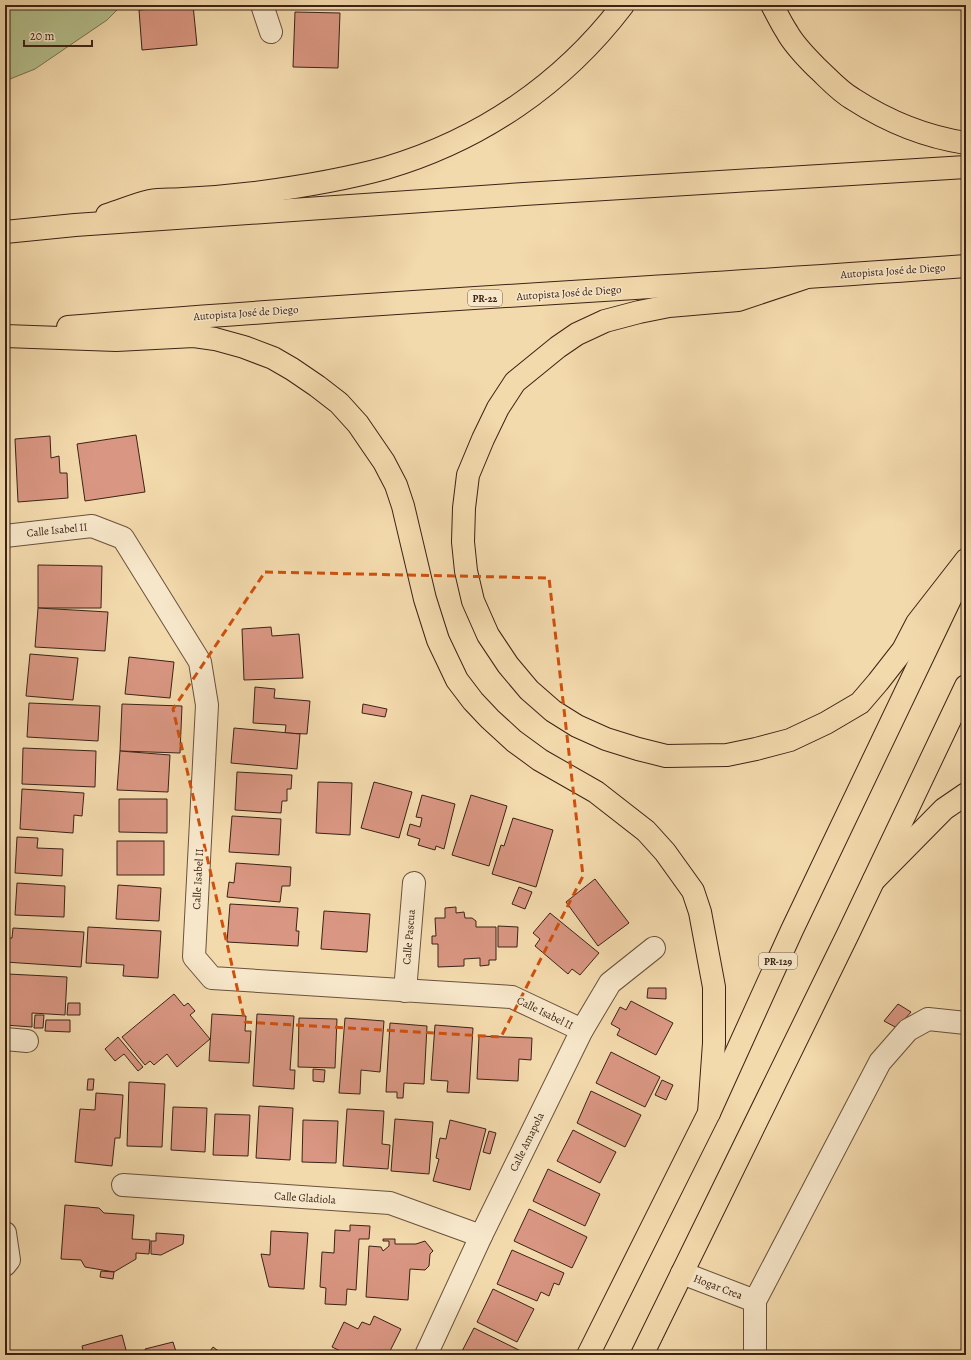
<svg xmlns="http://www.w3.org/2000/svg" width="971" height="1360" viewBox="0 0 971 1360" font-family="Alegreya,serif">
<rect width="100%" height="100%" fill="#f3daad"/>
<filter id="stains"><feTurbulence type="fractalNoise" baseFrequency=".005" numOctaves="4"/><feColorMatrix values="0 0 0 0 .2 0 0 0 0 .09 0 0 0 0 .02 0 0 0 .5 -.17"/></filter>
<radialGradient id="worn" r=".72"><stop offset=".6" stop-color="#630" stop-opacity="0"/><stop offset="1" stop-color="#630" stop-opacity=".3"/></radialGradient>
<!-- green -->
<path fill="#b5c18e" stroke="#787252" d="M 5,5 L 122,5 L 107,20 L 35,69 L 5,81 Z"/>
<!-- building -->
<g fill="#d99682" stroke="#3c2316">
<path d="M 193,5 L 197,45 L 142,50 L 139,10 Z"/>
<path d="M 295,12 L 340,13 L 338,68 L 293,67 Z"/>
<path d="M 136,435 L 145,492 L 85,501 L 77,444 Z"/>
<path d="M 50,436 L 51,458 L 59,456 L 60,473 L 67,473 L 68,498 L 18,502 L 15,439 Z"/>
<path d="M 38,565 L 102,566 L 101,608 L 38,608 Z"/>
<path d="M 38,608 L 108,612 L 105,651 L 35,647 Z"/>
<path d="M 271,627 L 272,636 L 299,634 L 303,678 L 244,680 L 242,629 Z"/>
<path d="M 30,654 L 78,658 L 73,700 L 26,696 Z"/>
<path d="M 129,657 L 174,662 L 170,698 L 125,694 Z"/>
<path d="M 255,687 L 275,689 L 274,698 L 310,701 L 307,734 L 285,733 L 286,725 L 253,723 Z"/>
<path d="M 29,703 L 100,706 L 98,741 L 27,737 Z"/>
<path d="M 122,704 L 182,706 L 180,753 L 120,751 Z"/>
<path d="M 363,704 L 387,709 L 385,717 L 362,713 Z"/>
<path d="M 234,728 L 300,734 L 297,769 L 231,763 Z"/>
<path d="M 23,748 L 96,751 L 95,787 L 22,784 Z"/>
<path d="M 120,751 L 170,755 L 168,792 L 117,790 Z"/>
<path d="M 237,772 L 292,775 L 291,789 L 287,789 L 287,801 L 282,801 L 281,813 L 235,810 Z"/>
<path d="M 318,782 L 352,783 L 350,835 L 316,833 Z"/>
<path d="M 374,782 L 412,792 L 399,838 L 361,828 Z"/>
<path d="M 22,789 L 84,793 L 82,816 L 74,815 L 73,833 L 20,829 Z"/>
<path d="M 422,795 L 455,804 L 444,849 L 436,846 L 435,850 L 418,845 L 420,839 L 407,835 L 410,824 L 420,827 L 422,818 L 416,817 Z"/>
<path d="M 471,795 L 507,806 L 489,866 L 452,855 Z"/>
<path d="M 119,799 L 167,799 L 167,833 L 119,832 Z"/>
<path d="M 232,816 L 281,819 L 279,855 L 229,852 Z"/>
<path d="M 513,818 L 553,830 L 536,887 L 492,874 L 501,845 L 504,846 Z"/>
<path d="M 17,837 L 38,838 L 37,848 L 63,849 L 62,876 L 15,873 Z"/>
<rect x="117" y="841" width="47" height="34"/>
<path d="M 236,863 L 291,867 L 290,886 L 282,886 L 280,902 L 227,897 L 229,882 L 234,883 Z"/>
<path d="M 595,879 L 629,923 L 598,946 L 566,902 Z"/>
<path d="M 17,883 L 65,886 L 64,917 L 15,915 Z"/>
<path d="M 118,885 L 161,888 L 159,921 L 116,919 Z"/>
<path d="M 519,887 L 532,892 L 525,909 L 512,904 Z"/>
<path d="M 230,904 L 298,908 L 296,931 L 299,931 L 298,946 L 227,942 Z"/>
<path d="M 456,907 L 456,913 L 464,912 L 465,918 L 472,918 L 476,921 L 476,927 L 496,927 L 496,960 L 489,960 L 489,965 L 480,966 L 480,958 L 464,959 L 464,966 L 438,967 L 438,944 L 432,944 L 432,936 L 436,936 L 435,918 L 445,918 L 445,908 Z"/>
<path d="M 324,911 L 370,914 L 367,952 L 321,949 Z"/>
<path d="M 550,913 L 599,953 L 580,975 L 572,969 L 568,974 L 535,946 L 540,939 L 533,933 Z"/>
<path d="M 498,926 L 518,927 L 517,947 L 498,947 Z"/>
<path d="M 88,927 L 161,931 L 158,978 L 123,976 L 124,965 L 86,963 Z"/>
<path d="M 13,928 L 84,932 L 81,967 L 5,962 L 7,938 L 12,938 Z"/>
<path d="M 8,974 L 67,977 L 65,1015 L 32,1013 L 32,1027 L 5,1025 Z"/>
<rect x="5" y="975" width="1" height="15"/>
<path d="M 648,988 L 666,988 L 666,999 L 647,998 Z"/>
<path d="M 174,994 L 184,1006 L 188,1003 L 195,1011 L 190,1015 L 210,1039 L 177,1067 L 167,1054 L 154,1065 L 150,1061 L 145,1065 L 122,1037 Z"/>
<path d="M 631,1001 L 673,1023 L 656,1055 L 617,1035 L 620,1029 L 611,1024 L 620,1007 L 626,1010 Z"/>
<path d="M 68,1003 L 80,1003 L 80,1015 L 67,1015 Z"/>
<path d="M 898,1004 L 911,1012 L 897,1028 L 884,1021 Z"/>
<path d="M 212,1014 L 246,1016 L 245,1031 L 251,1031 L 249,1063 L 209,1061 Z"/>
<path d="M 257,1014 L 294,1016 L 290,1070 L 295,1070 L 294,1089 L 253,1086 Z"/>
<path d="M 35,1015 L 44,1015 L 43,1028 L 34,1028 Z"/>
<path d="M 299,1018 L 337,1019 L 335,1068 L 298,1067 Z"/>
<path d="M 345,1018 L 384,1021 L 380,1072 L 361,1070 L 360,1094 L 339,1093 Z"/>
<path d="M 46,1020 L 70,1020 L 70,1032 L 45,1031 Z"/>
<path d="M 390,1023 L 427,1026 L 424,1084 L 404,1083 L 403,1098 L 397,1098 L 397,1092 L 386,1092 Z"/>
<path d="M 435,1025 L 473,1028 L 469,1093 L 447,1092 L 448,1081 L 431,1080 Z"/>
<path d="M 479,1036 L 532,1038 L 531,1060 L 519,1059 L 518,1081 L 477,1079 Z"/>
<path d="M 118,1037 L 143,1067 L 138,1071 L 124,1054 L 115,1061 L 105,1049 Z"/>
<path d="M 611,1052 L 660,1077 L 645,1107 L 596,1083 Z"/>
<path d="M 313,1069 L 325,1070 L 324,1082 L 313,1081 Z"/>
<path d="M 88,1079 L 94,1079 L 93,1090 L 87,1090 Z"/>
<path d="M 662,1080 L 673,1085 L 666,1100 L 655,1095 Z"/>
<path d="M 129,1082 L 165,1084 L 162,1147 L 127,1146 Z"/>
<path d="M 591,1091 L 641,1115 L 625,1147 L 577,1123 Z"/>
<path d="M 96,1093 L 123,1095 L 120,1138 L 115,1138 L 112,1166 L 75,1162 L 80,1109 L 95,1110 Z"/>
<path d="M 259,1106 L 293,1108 L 290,1160 L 256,1158 Z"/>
<path d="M 173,1107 L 207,1108 L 205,1152 L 171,1150 Z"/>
<path d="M 347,1109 L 384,1111 L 382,1144 L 390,1145 L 388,1169 L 343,1166 Z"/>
<path d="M 215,1114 L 250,1115 L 248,1156 L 213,1155 Z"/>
<path d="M 395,1119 L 433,1122 L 429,1174 L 391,1171 Z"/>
<path d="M 303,1120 L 338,1121 L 336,1163 L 302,1162 Z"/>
<path d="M 450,1120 L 486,1129 L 470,1190 L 433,1181 L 439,1159 L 436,1158 L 440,1138 L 446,1139 Z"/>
<path d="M 573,1130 L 616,1152 L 600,1183 L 557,1161 Z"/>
<path d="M 489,1131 L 496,1133 L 490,1154 L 483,1152 Z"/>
<path d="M 548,1169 L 600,1194 L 585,1226 L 533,1201 Z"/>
<path d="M 65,1205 L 99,1208 L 104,1213 L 134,1215 L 132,1239 L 150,1240 L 149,1254 L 136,1253 L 136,1259 L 114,1272 L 85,1267 L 81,1260 L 61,1259 Z"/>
<path d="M 529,1209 L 587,1237 L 572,1268 L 514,1241 Z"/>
<path d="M 350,1225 L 370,1226 L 369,1239 L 359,1239 L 356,1290 L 347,1289 L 346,1305 L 325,1304 L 326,1288 L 320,1287 L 322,1252 L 334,1253 L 335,1230 L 350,1231 Z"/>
<path d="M 271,1231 L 308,1233 L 304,1289 L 269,1287 L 261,1254 L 270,1255 Z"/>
<path d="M 156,1233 L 184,1235 L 183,1244 L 161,1255 L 151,1254 L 151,1241 L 156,1241 Z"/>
<path d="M 383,1239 L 395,1239 L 395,1244 L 416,1244 L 425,1241 L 433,1251 L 430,1254 L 429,1266 L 425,1270 L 410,1269 L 408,1300 L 366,1297 L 369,1246 L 381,1247 L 383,1251 L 389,1246 L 389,1241 L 383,1241 Z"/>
<path d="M 512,1250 L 564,1273 L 559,1285 L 554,1283 L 549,1296 L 541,1292 L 537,1301 L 497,1284 Z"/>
<path d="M 101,1271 L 114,1272 L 113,1279 L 100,1277 Z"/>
<path d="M 493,1289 L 534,1309 L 517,1342 L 477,1322 Z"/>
<path d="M 374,1316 L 401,1329 L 388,1355 L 349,1355 L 332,1347 L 344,1322 L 358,1329 L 362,1322 L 370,1325 Z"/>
<path d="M 474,1328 L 525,1353 L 524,1355 L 460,1355 Z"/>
<path d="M 122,1335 L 126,1350 L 114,1355 L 84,1355 L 82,1346 Z"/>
<path d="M 173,1342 L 177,1355 L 147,1355 L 145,1349 Z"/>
<path d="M 213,1347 L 224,1355 L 207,1355 Z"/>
</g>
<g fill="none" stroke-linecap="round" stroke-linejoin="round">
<defs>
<g id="minor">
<path d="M 262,5 L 271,32"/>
<path d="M 5,536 L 92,526 L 123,538 L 200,662 L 207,705 L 194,957 L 212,978 L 512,997 L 582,1030"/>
<path d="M 405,991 L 414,883"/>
<path d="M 5,1039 L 27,1041"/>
<path d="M 123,1185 L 390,1203 L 481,1236"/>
<path d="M 5,1233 L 9,1260 L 5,1265"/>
<path d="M 682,1273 L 755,1301"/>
<path d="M 426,1355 L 481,1236 L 582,1030 L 610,983 L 654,948"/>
<path d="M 755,1355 L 755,1301 L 880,1062 L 908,1030 L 928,1019 L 966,1023"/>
</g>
<g id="primary">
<path d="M 588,1355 L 709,1113 L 792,930 L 964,570"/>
<path d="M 642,1355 L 848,934 L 966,686"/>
</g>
<g id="motorway">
<path d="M 772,5 C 777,14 781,23 787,32 C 794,45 806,57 816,67 C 828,78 839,91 853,99 C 887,121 926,137 966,143"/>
<path d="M 107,215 C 121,211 136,204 150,201 C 161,199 172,200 183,199 C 207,198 231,196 255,193 C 299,187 343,180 386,168 C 481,140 563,84 623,5"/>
<path d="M 5,232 L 75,225 L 524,194 L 966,167"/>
<path d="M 804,278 L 738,300 L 669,306 L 639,312 L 605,321 L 577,334 L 558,347 L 515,382 L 498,408 L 483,439 L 468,475 L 464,508 L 463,542 L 466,571 L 473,601 L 488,635 L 508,665 L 529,690 L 553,711 L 577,726 L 606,739 L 638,749 L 666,756 L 727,755 L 756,749 L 790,740 L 826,723 L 860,703 L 878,682 L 903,650 L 917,623 L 966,560"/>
<path d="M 68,327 C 367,302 667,288 966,266"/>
<path d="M 5,336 L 116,340 L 194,336 L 215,339 L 244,347 L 273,358 L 292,369 L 317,386 L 339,403 L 358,424 L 384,462 L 396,485 L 403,506 L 425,599 L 438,640 L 457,680 L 473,701 L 490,719 L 514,741 L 540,760 L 596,792 L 646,831 L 665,852 L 693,891 L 700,912 L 714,987 L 714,1043 L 709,1113"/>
<path d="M 874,880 L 944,809 L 966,794"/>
</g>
</defs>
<!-- minor casing -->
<use href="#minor" stroke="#6a513c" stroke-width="24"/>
<!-- primary casing -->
<use href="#primary" stroke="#3c2316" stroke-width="24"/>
<!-- motorway casing -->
<use href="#motorway" stroke="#3c2316" stroke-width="24"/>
<!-- minor -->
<use href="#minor" stroke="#f7e7ca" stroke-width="22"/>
<!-- primary -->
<use href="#primary" stroke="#f3daad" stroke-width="22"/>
<!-- motorway -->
<use href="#motorway" stroke="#f3daad" stroke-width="22"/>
</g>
<!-- marked area -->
<path fill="none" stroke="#ce510e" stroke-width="3" stroke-dasharray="8 5" stroke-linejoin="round" d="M 265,572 L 549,578 L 583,876 L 501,1037 L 245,1022 L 173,709 Z"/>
<g text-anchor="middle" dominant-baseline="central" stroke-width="3" stroke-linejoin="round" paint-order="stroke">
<!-- shield labels -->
<g fill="#f7e7ca" stroke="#745e4c" stroke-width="1">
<rect x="468" y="290" width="34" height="16" rx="3"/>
<rect x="759" y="953" width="38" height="16" rx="3"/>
</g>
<g font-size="10" font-weight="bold" fill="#3c2316">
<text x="485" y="298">PR-22</text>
<text x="778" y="961">PR-129</text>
</g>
<!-- street labels -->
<g font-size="11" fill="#3c2316" stroke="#f7e7ca">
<text transform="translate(893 271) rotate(-4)">Autopista José de Diego</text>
<text transform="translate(569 293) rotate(-4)">Autopista José de Diego</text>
<text transform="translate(246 313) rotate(-4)">Autopista José de Diego</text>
<text transform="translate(57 530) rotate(-6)">Calle Isabel II</text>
<text transform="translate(198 879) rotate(-87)">Calle Isabel II</text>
<text transform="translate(409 937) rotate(-85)">Calle Pascua</text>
<text transform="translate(545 1013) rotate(26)">Calle Isabel II</text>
<text transform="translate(527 1142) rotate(-64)">Calle Amapola</text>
<text transform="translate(305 1198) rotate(4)">Calle Gladiola</text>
<text transform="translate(718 1287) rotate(21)">Hogar Crea</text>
</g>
</g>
<!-- margin -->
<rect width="971" height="1360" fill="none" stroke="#f3daad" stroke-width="20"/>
<rect x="6" y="6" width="959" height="1348" fill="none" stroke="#3c2316" stroke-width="2"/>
<rect x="10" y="10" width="951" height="1340" fill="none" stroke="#3c2316"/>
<!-- scale -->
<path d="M24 40v6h68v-6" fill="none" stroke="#3c2316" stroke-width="2"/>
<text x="30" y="40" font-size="12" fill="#3c2316" stroke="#f7e7ca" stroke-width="3" paint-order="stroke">20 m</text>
<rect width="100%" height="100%" filter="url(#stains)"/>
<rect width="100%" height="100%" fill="url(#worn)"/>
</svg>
